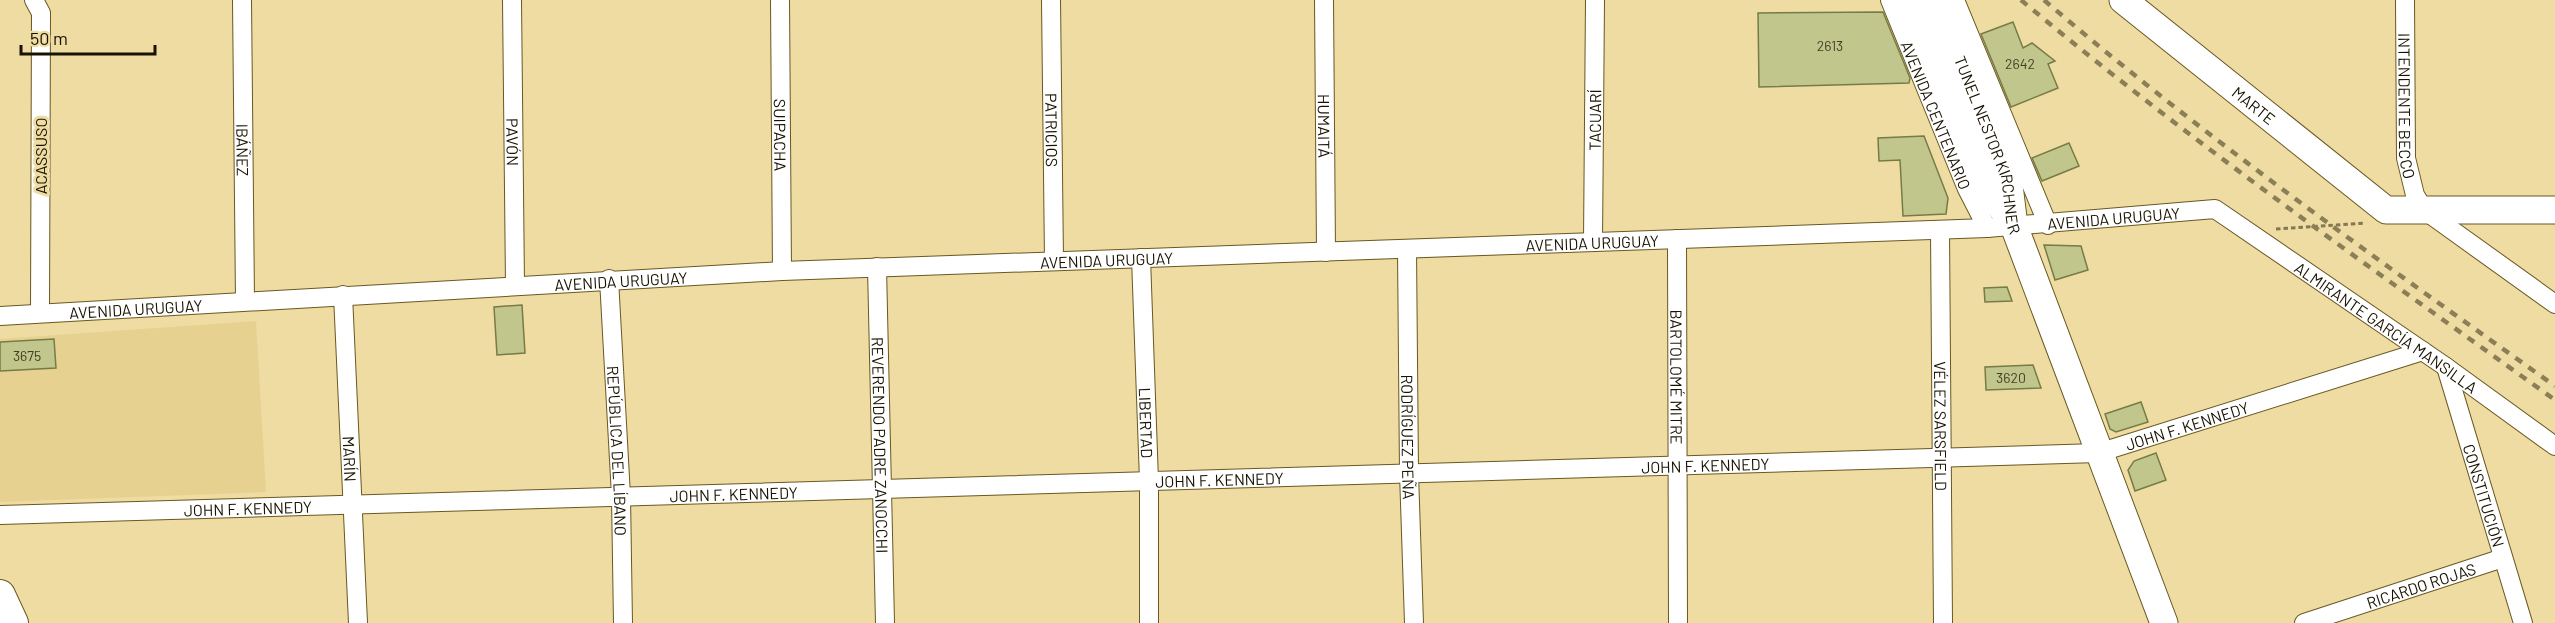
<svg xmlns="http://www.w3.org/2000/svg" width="2555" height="623" viewBox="0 0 2555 623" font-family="Barlow,sans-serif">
<rect width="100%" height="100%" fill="#eedca3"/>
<!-- built -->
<path fill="#e6d190" d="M 256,321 L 266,492 L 0,502 L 0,339 Z"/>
<!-- building -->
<g fill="#c1c68d" stroke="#777b45" stroke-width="1.5">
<path d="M 1883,12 L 1910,78 L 1909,83 L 1759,87 L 1758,13 Z"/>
<path d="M 2013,22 L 2023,48 L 2032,43 L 2055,61 L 2048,64 L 2058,88 L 2011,107 L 1981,34 Z"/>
<path d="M 1924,136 L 1948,198 L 1946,214 L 1903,216 L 1900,160 L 1879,161 L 1878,138 Z"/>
<path d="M 2069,143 L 2079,166 L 2042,181 L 2032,158 Z"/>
<path d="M 2044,245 L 2081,246 L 2088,270 L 2055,280 Z"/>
<path d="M 2007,287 L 2012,301 L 1985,302 L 1984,288 Z"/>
<path d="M 522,305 L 525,353 L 497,355 L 494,307 Z"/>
<path d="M 54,339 L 56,368 L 0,371 L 0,342 Z"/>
<path d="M 2033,365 L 2041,388 L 1986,390 L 1985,367 Z"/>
<path d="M 2141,402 L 2148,422 L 2116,432 L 2110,429 L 2105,414 Z"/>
<path d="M 2156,453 L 2166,480 L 2135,491 L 2128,470 L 2134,461 Z"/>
</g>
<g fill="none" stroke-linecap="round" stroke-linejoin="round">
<defs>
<g id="street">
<path d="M 34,0 L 41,13 L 40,313"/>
<path id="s1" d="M 242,0 L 245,301"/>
<path id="s2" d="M 512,0 L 515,285"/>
<path id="s3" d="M 780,0 L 782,271"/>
<path id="s4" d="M 1051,0 L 1054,261"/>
<path id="s5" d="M 1324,0 L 1326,252"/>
<path id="s6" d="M 1890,0 L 1967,189 L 1987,228"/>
<path d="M 1955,0 L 2048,225"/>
<path id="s7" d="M 2405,0 L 2406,158 L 2415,195 L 2424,210 L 2555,304"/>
<path id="s8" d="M 1940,230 L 1943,623"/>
<path id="s9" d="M 1677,239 L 1678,623"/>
<path id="s10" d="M 1593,242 L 1595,0"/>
<path id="s11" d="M 1407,249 L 1409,473 L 1414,623"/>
<path id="s12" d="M 1141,258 L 1149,481 L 1149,623"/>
<path id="s13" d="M 877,267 L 885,623"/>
<path id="s14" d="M 609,279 L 621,496 L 623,623"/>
<path id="s15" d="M 343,295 L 358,623"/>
<path id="s16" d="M 0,316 L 782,271 L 1987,228 L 2215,209 L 2446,367 L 2555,446"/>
<path id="s17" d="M 2446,367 L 2523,623"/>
<path id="s18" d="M 0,515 L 2098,453 L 2423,351"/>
<path id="s19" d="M 2304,623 L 2503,558"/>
</g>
<g id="secondary">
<path d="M 1912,0 L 1988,188 L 2010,220"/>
<path id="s20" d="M 1938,0 L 2008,177 L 2014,226 L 2164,623"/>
<path id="s21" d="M 2123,0 L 2386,210 L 2555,210"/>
</g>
<path id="primary" d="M 0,595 L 13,623"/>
</defs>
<!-- street casing -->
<use href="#street" stroke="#695821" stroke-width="20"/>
<!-- secondary casing -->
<use href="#secondary" stroke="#695821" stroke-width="29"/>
<!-- primary casing -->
<use href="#primary" stroke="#695821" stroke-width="32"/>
<!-- path -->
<path stroke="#847853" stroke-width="3" stroke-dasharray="4.5 3" stroke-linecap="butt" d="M 2276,229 L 2365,223"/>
<!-- street -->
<use href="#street" stroke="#fff" stroke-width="18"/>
<!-- secondary -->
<use href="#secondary" stroke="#fff" stroke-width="27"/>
<!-- primary -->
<use href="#primary" stroke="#fff" stroke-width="30"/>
<!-- rail -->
<g stroke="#8c7f58" stroke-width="4.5" stroke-dasharray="8 8" stroke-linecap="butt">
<path d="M 2021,0 C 2192,143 2374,270 2555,400"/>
<path d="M 2044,0 C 2206,139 2381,262 2555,386"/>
</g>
</g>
<g text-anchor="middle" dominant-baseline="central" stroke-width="6" stroke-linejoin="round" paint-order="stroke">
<!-- number labels -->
<g font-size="14" fill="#423f23">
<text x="1830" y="45">2613</text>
<text x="2020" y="63">2642</text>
<text x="27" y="355">3675</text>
<text x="2011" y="377">3620</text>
</g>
<!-- street labels -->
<g font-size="16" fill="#181200" stroke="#eedca3">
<text stroke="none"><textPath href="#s21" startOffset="168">MARTE</textPath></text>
<text stroke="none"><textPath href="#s7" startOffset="106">INTENDENTE BECCO</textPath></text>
<text stroke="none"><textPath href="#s6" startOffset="124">AVENIDA CENTENARIO</textPath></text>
<text stroke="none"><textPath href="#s10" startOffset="122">TACUARÍ</textPath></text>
<text stroke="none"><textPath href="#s5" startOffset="126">HUMAITÁ</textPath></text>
<text stroke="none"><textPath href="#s4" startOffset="130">PATRICIOS</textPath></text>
<text stroke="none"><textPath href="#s20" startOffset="154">TUNEL NESTOR KIRCHNER</textPath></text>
<text stroke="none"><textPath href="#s3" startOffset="135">SUIPACHA</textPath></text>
<text stroke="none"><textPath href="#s2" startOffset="142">PAVÓN</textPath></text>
<text stroke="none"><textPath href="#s1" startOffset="150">IBÁÑEZ</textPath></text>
<text transform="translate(40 156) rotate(-90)">ACASSUSO</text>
<text stroke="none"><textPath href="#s16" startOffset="2116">AVENIDA URUGUAY</textPath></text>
<text stroke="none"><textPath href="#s16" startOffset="1594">AVENIDA URUGUAY</textPath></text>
<text stroke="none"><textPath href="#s16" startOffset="1108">AVENIDA URUGUAY</textPath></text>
<text stroke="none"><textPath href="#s16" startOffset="622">AVENIDA URUGUAY</textPath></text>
<text stroke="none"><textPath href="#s16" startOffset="136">AVENIDA URUGUAY</textPath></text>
<text stroke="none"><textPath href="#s16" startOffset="2426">ALMIRANTE GARCÍA MANSILLA</textPath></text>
<text stroke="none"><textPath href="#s9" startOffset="138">BARTOLOMÉ MITRE</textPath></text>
<text stroke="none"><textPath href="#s12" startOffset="165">LIBERTAD</textPath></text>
<text stroke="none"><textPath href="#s18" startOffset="2192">JOHN F. KENNEDY</textPath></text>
<text stroke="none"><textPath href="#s8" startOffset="196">VÉLEZ SARSFIELD</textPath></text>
<text stroke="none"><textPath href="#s11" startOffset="188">RODRÍGUEZ PEÑA</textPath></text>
<text stroke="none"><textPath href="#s13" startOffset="178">REVERENDO PADRE ZANOCCHI</textPath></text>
<text stroke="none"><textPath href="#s14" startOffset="172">REPÚBLICA DEL LÍBANO</textPath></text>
<text stroke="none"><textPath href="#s15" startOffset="164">MARÍN</textPath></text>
<text stroke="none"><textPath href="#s18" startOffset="1706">JOHN F. KENNEDY</textPath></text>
<text stroke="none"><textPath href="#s18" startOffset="1220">JOHN F. KENNEDY</textPath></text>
<text stroke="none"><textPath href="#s18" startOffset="734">JOHN F. KENNEDY</textPath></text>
<text stroke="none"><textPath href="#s17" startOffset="134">CONSTITUCIÓN</textPath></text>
<text stroke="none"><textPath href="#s18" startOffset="248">JOHN F. KENNEDY</textPath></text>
<text stroke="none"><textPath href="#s19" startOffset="123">RICARDO ROJAS</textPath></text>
</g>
</g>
<!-- scale -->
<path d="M21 45v9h134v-9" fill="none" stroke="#181200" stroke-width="3"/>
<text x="30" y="45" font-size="18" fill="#181200" stroke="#eedca3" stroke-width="4.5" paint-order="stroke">50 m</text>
</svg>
